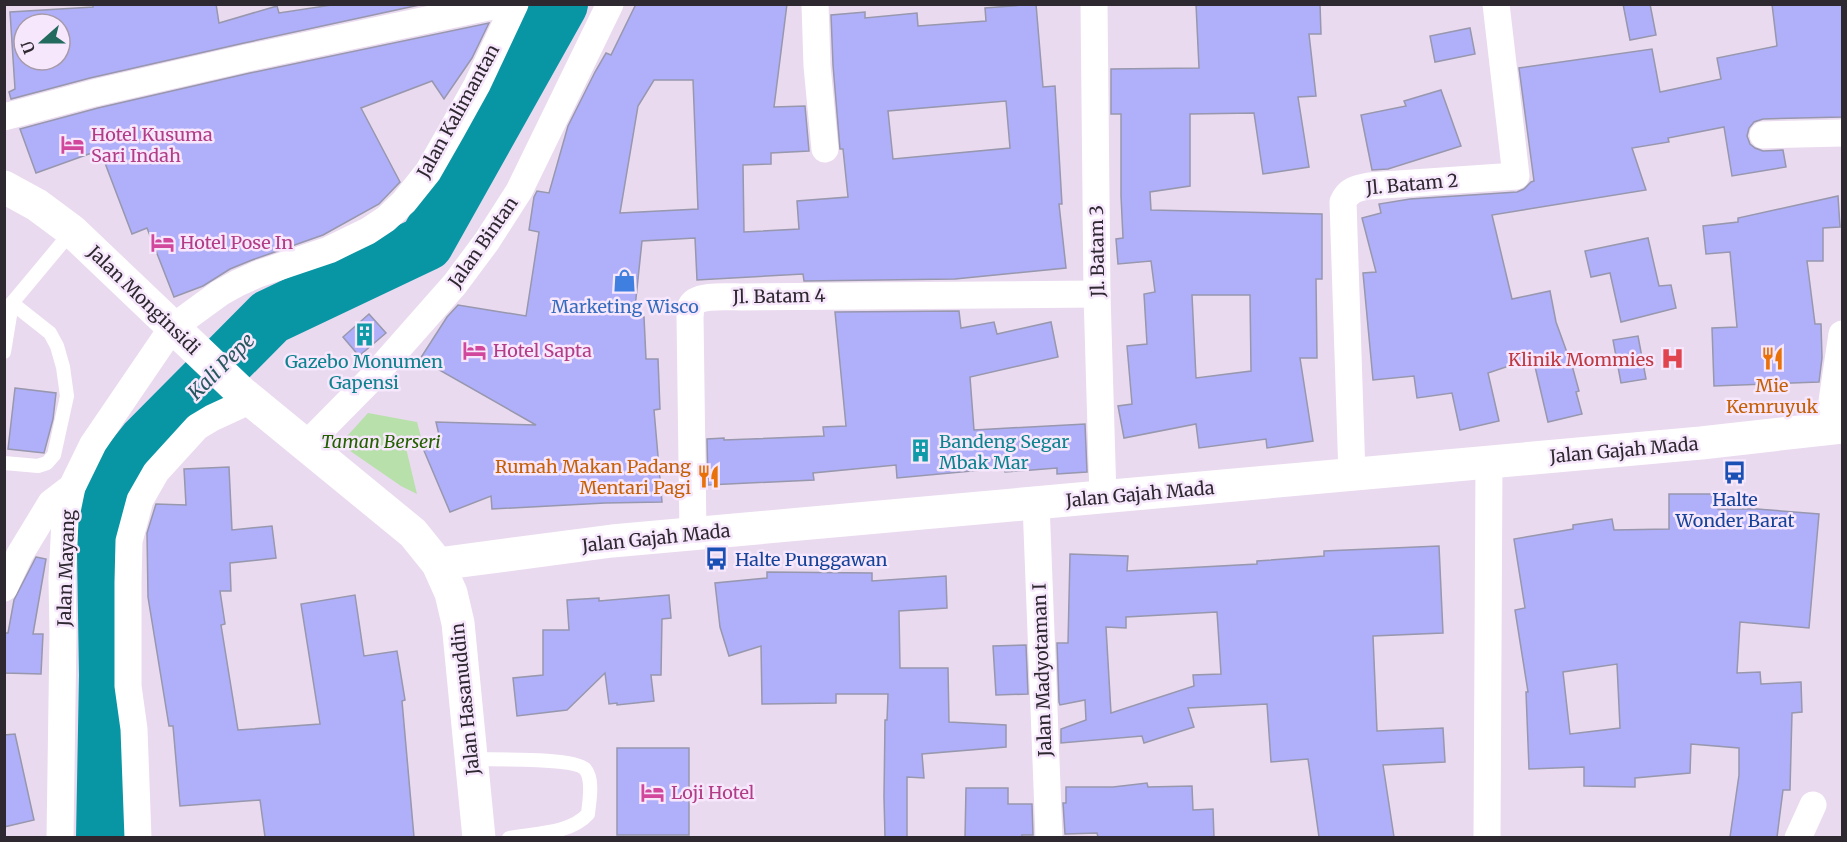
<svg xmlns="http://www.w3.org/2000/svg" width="1847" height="842" viewBox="0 0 1847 842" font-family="Merriweather,serif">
<rect width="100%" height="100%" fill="#eadaef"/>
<!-- green -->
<path fill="#b8e0ab" d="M 368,413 L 417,422 L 422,441 L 406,448 L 417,494 L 401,486 L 340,444 Z"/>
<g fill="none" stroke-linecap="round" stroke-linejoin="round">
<!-- river -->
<path stroke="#0896a5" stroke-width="56" d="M 104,838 L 107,675 L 105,553 L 107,491 L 146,442 L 270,317 L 426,243 L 560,4"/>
</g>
<!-- building -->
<g fill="#b0aff9" stroke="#9797ae" stroke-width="1.5" fill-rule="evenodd">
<path d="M 93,4 L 216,4 L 219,23 L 277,6 L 279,13 L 338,4 L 424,4 L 244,43 L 90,78 L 11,99 L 9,92 L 15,89 L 10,12 L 93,7 ZM 24,24 L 60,24 L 60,60 L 24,60 Z"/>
<path d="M 636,4 L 787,4 L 774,107 L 805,106 L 809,151 L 771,153 L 771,164 L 743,165 L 744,232 L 799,229 L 797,201 L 848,197 L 843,149 L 840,149 L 833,65 L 831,15 L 865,12 L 865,18 L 917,13 L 918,26 L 986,21 L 985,8 L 1036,4 L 1043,87 L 1055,86 L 1062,204 L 1059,204 L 1066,268 L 955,279 L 804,281 L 803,274 L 697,280 L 695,238 L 642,241 L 634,317 L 644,317 L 646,359 L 658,359 L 660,409 L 654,410 L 662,502 L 605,503 L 492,509 L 491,496 L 450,512 L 422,446 L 440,439 L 436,422 L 536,425 L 420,359 L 447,317 L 458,305 L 526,316 L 539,232 L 529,230 L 534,197 L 537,191 L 549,193 L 568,126 L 595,72 L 606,53 L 611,55 ZM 654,80 L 693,80 L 698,209 L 620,213 L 638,106 ZM 1006,101 L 1010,148 L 893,159 L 888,111 Z"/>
<path d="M 1196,4 L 1320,4 L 1321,34 L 1309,34 L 1316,96 L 1298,97 L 1309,167 L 1263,174 L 1254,113 L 1190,114 L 1190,186 L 1150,192 L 1151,210 L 1322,214 L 1322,279 L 1316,279 L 1317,358 L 1300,358 L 1313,441 L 1267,448 L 1266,439 L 1199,448 L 1196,424 L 1124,438 L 1118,406 L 1132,404 L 1127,346 L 1147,344 L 1144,294 L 1155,292 L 1151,261 L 1118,264 L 1116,239 L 1123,238 L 1121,196 L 1121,114 L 1111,114 L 1111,69 L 1199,68 ZM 1192,295 L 1250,295 L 1251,371 L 1196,378 Z"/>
<path d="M 1623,4 L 1650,4 L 1656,35 L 1630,40 Z"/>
<path d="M 1772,4 L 1842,4 L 1842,117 L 1763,119 L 1754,122 L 1749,128 L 1747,136 L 1750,144 L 1755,148 L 1763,151 L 1783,150 L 1786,167 L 1732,176 L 1724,127 L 1668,138 L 1669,142 L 1632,148 L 1646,190 L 1492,215 L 1512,299 L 1550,291 L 1556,322 L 1569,358 L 1570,358 L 1579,391 L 1576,392 L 1582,414 L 1548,422 L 1533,358 L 1488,373 L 1499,421 L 1460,430 L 1452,393 L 1417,398 L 1414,376 L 1373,380 L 1363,273 L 1376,272 L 1362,218 L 1381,213 L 1379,204 L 1410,199 L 1517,192 L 1524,189 L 1531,182 L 1534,181 L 1519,68 L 1652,49 L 1660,92 L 1721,79 L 1717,58 L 1777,46 Z"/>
<path d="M 489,23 L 472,58 L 444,99 L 432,81 L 361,108 L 400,182 L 379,204 L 323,235 L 252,260 L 230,269 L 203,286 L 174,297 L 147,228 L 132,234 L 100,150 L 36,173 L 20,129 L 98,108 L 250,73 Z"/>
<path d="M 1470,28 L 1475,54 L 1435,62 L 1430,36 Z"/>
<path d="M 1441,90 L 1461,146 L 1388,169 L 1372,170 L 1361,115 L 1406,106 L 1404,101 Z"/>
<path d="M 1838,196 L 1840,227 L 1823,228 L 1823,261 L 1807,261 L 1815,324 L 1821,324 L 1822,358 L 1819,382 L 1714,386 L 1712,328 L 1737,327 L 1730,252 L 1706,254 L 1703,226 L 1738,222 L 1738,218 Z"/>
<path d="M 1648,238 L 1659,286 L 1671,285 L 1676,308 L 1621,322 L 1610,273 L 1591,277 L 1585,251 Z"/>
<path d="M 959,311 L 961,328 L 994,322 L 997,334 L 1051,322 L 1058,357 L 970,377 L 974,430 L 1085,424 L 1087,472 L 1057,474 L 1057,468 L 1005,472 L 1004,468 L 897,478 L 896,465 L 813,473 L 814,480 L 708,485 L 707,439 L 724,438 L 724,440 L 824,436 L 823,427 L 846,426 L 835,312 Z"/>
<path d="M 369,314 L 386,333 L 359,356 L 343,337 Z"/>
<path d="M 1638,336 L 1646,379 L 1621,383 L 1613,340 Z"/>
<path d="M 15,388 L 56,393 L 53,419 L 44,453 L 8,449 Z"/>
<path d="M 229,467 L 232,530 L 272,526 L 276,558 L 230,563 L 231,591 L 220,591 L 225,624 L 221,625 L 238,730 L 320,724 L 301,604 L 355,595 L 364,656 L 397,651 L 405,700 L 402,701 L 414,837 L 265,837 L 260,800 L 180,806 L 173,726 L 169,726 L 148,597 L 147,533 L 156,504 L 186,505 L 184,469 Z"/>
<path d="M 1669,494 L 1718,494 L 1718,509 L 1757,509 L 1819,514 L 1809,628 L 1740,622 L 1737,673 L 1760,672 L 1761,684 L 1801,682 L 1802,712 L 1792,713 L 1790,790 L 1783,790 L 1777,837 L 1730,837 L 1739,775 L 1739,748 L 1691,744 L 1690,773 L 1635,778 L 1635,787 L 1584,786 L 1584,767 L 1529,769 L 1526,692 L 1528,692 L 1515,610 L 1525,608 L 1514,539 L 1573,529 L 1573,525 L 1612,519 L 1614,530 L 1669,529 ZM 1617,664 L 1620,728 L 1570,734 L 1563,672 Z"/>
<path d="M 1439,546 L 1443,633 L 1373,636 L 1377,731 L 1443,728 L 1445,762 L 1383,765 L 1394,837 L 1319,837 L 1308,759 L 1271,762 L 1267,704 L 1188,708 L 1194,727 L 1144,743 L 1142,736 L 1061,743 L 1061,729 L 1086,720 L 1085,700 L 1060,705 L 1059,702 L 1057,643 L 1068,643 L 1070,554 L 1128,556 L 1127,571 L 1257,564 L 1257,561 L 1324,556 L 1324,551 ZM 1217,612 L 1221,674 L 1193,675 L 1194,686 L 1111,713 L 1106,627 L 1126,628 L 1126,617 Z"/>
<path d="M 36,557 L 46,559 L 33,634 L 43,634 L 41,674 L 4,673 L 4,633 L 8,633 L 14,600 Z"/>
<path d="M 767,572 L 872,573 L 872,581 L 946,576 L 947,608 L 899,611 L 900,668 L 948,668 L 949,722 L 1006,725 L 1006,747 L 922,754 L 924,778 L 907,777 L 907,837 L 885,837 L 884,797 L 885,720 L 887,720 L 888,694 L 836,694 L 836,703 L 762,704 L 761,646 L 729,656 L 720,627 L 715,583 L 767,578 Z"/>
<path d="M 669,595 L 671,618 L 662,619 L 661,675 L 651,675 L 654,701 L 617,705 L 617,703 L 609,704 L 605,673 L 567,710 L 517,716 L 513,678 L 543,675 L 543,630 L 569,630 L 567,600 L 599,598 L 599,601 Z"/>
<path d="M 1026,645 L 1028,694 L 996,695 L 993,646 Z"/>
<path d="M 15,734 L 34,820 L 4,827 L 4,735 Z"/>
<rect x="617" y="748" width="72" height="87"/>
<path d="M 1147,783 L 1148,787 L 1192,786 L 1193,810 L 1213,809 L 1214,837 L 1098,837 L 1097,833 L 1065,834 L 1063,803 L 1066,803 L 1066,787 L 1113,787 Z"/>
<path d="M 966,788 L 1008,788 L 1008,804 L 1032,804 L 1033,835 L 1022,835 L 1022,837 L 965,837 Z"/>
</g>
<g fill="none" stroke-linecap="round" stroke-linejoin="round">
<!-- lane -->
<g stroke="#fff" stroke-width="14">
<path d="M 4,352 L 12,303 L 72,231"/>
<path d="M 4,463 L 38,466 L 47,463 L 54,455 L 67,396 L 63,367 L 57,346 L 50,333 L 12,303"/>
<path d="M 471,759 C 491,760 574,757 585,769 C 594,779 589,803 588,814 C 570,834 535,833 509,838"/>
</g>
<!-- street -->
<g stroke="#fff" stroke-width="27">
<path d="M 815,4 L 817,66 L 825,149"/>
<path d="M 1094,4 L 1097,294 L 1103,497"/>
<path d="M 4,117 L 94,93 L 247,58 L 502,4"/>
<path d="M 1763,135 L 1842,133"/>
<path d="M 1828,428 L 1842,334"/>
<path d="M 306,445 L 373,377 L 455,284 L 487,241 L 519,191 L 610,4"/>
<path d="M 1352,475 L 1343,202 C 1348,190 1357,188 1369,186 L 1516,176 L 1496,4"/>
<path d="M 1036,503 L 1049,838"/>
<path d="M 693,534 L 690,316 C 691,313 690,309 691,306 C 696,294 729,297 741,297 L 1097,294"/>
<path d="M 4,588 L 20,554 L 51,503 L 72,487"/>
<path d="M 60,838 L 63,634 L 62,578 L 65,521 L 72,487 L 93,444 L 172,328 L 220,293 L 238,283 L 258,274 L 329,250 L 368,231 L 386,219 L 404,202 L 428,172 L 452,130 L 477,85 L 515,4"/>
<path d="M 138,838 L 134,729 L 128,686 L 128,582 L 129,541 L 140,500 L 156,472 L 197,427 L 212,418 L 251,400"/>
<path d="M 1487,838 L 1489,462"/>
<path d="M 1798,838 L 1813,805"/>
</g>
<!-- secondary -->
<g stroke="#fff" stroke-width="33">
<path d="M 4,187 L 37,205 L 72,231 L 241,392 L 413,533 L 438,564 L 451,593 L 458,623 L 479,838"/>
<path d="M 438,564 L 612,541 L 1701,443 L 1842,427"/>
</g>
</g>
<!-- icons -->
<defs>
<symbol id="hotel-bare" viewBox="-9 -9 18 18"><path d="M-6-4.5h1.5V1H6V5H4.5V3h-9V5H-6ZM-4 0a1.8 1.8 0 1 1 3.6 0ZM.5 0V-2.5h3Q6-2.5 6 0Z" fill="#d1479c" stroke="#f7e7fc" stroke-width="2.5" paint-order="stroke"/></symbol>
<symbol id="shop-bare" viewBox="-9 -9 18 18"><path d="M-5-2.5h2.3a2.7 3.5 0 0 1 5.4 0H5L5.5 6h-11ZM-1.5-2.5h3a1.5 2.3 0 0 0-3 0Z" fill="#3f7fe0" stroke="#f7e7fc" stroke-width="2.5" paint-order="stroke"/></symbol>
<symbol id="building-bare" viewBox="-9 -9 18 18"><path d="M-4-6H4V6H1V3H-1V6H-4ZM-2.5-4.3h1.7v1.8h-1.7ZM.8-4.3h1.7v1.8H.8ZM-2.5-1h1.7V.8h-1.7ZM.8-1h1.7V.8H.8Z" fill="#0f9aa8" stroke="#f7e7fc" stroke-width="2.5" paint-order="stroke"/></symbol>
<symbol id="hospital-bare" viewBox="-9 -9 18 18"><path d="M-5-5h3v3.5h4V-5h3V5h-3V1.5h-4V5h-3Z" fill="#e0444e" stroke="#f7e7fc" stroke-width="2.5" paint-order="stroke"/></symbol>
<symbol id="restaurant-bare" viewBox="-9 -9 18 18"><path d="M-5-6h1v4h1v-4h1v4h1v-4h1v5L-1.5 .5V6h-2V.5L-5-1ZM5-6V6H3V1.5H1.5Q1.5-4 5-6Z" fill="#e8710a" stroke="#f7e7fc" stroke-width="2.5" paint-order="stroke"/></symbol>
<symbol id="bus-bare" viewBox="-9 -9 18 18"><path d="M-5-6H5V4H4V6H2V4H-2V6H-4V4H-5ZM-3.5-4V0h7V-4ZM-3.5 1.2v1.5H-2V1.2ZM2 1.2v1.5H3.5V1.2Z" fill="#1a4fb4" stroke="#f7e7fc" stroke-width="2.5" paint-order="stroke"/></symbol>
</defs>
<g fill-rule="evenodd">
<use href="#hotel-bare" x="56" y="128" width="33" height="33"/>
<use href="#hotel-bare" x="146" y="226" width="33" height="33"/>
<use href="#shop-bare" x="608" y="264" width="33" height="33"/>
<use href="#building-bare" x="348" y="318" width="33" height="33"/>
<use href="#hotel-bare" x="458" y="334" width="33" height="33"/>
<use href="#hospital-bare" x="1656" y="342" width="33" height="33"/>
<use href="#restaurant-bare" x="1756" y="342" width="33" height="33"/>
<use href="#building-bare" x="904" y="434" width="33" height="33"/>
<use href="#bus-bare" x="1718" y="456" width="33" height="33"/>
<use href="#restaurant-bare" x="692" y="460" width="33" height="33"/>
<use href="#bus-bare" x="700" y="542" width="33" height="33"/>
<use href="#hotel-bare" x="636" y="776" width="33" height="33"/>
</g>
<g text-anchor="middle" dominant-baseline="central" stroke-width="5" stroke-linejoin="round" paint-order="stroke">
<!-- street labels -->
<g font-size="18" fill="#2e2830" stroke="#f7e7fc">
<text transform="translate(458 111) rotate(-61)">Jalan Kalimantan</text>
<text transform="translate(1412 184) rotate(-5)">Jl. Batam 2</text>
<text transform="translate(483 242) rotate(-55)">Jalan Bintan</text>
<text transform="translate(1097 251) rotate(-91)">Jl. Batam 3</text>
<text transform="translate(779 296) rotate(-1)">Jl. Batam 4</text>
<text transform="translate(144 300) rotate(44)">Jalan Monginsidi</text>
<text transform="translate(1624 450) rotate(-5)">Jalan Gajah Mada</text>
<text transform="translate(1140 494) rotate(-5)">Jalan Gajah Mada</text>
<text transform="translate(656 538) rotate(-6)">Jalan Gajah Mada</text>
<text transform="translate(66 568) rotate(-88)">Jalan Mayang</text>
<text transform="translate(1042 670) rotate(-92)">Jalan Madyotaman I</text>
<text transform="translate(465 699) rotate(-96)">Jalan Hasanuddin</text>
</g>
<!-- hotel labels -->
<g font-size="18" fill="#b23c85" stroke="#f7e7fc" text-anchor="start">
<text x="91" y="134">Hotel Kusuma<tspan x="91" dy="21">Sari Indah</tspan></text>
<text x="180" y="242">Hotel Pose In</text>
<text x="493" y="350">Hotel Sapta</text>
<text x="671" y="792">Loji Hotel</text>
</g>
<!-- shop labels -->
<g font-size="18" fill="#366cbe" stroke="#f7e7fc">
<text x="625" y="306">Marketing Wisco</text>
</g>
<!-- health labels -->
<g font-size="18" fill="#be3a42" stroke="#f7e7fc" text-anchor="end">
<text x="1654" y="359">Klinik Mommies</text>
</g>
<!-- culture labels -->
<g font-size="18" fill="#0d838f" stroke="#f7e7fc">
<text x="364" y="361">Gazebo Monumen<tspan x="364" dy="21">Gapensi</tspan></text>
<text x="939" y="441" text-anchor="start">Bandeng Segar<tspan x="939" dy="21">Mbak Mar</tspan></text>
</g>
<!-- food labels -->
<g font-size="18" fill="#c56008" stroke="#f7e7fc">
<text x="1772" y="385">Mie<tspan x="1772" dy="21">Kemruyuk</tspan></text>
<text x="691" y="466" text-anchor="end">Rumah Makan Padang<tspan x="691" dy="21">Mentari Pagi</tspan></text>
</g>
<!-- park labels -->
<g font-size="18" font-style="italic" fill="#236000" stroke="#f7e7fc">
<text x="381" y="441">Taman Berseri</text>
</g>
<!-- transit labels -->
<g font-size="18" fill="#164399" stroke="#f7e7fc">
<text x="1735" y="499">Halte<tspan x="1735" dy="21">Wonder Barat</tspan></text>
<text x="735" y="559" text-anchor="start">Halte Punggawan</text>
</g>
<!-- water labels -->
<g font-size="20" font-style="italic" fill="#27585f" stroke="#f7e7fc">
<text transform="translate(221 366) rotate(-45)">Kali Pepe</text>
</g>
</g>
<!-- border -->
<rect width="1847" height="842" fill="none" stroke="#2e2830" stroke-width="12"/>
<!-- north arrow -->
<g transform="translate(42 42) rotate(249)"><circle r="28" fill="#f7e7fc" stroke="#a79baa" stroke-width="1.5"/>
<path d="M0-4.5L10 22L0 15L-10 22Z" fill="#236a5f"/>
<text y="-9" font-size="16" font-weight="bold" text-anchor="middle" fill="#2e2830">U</text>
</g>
</svg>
